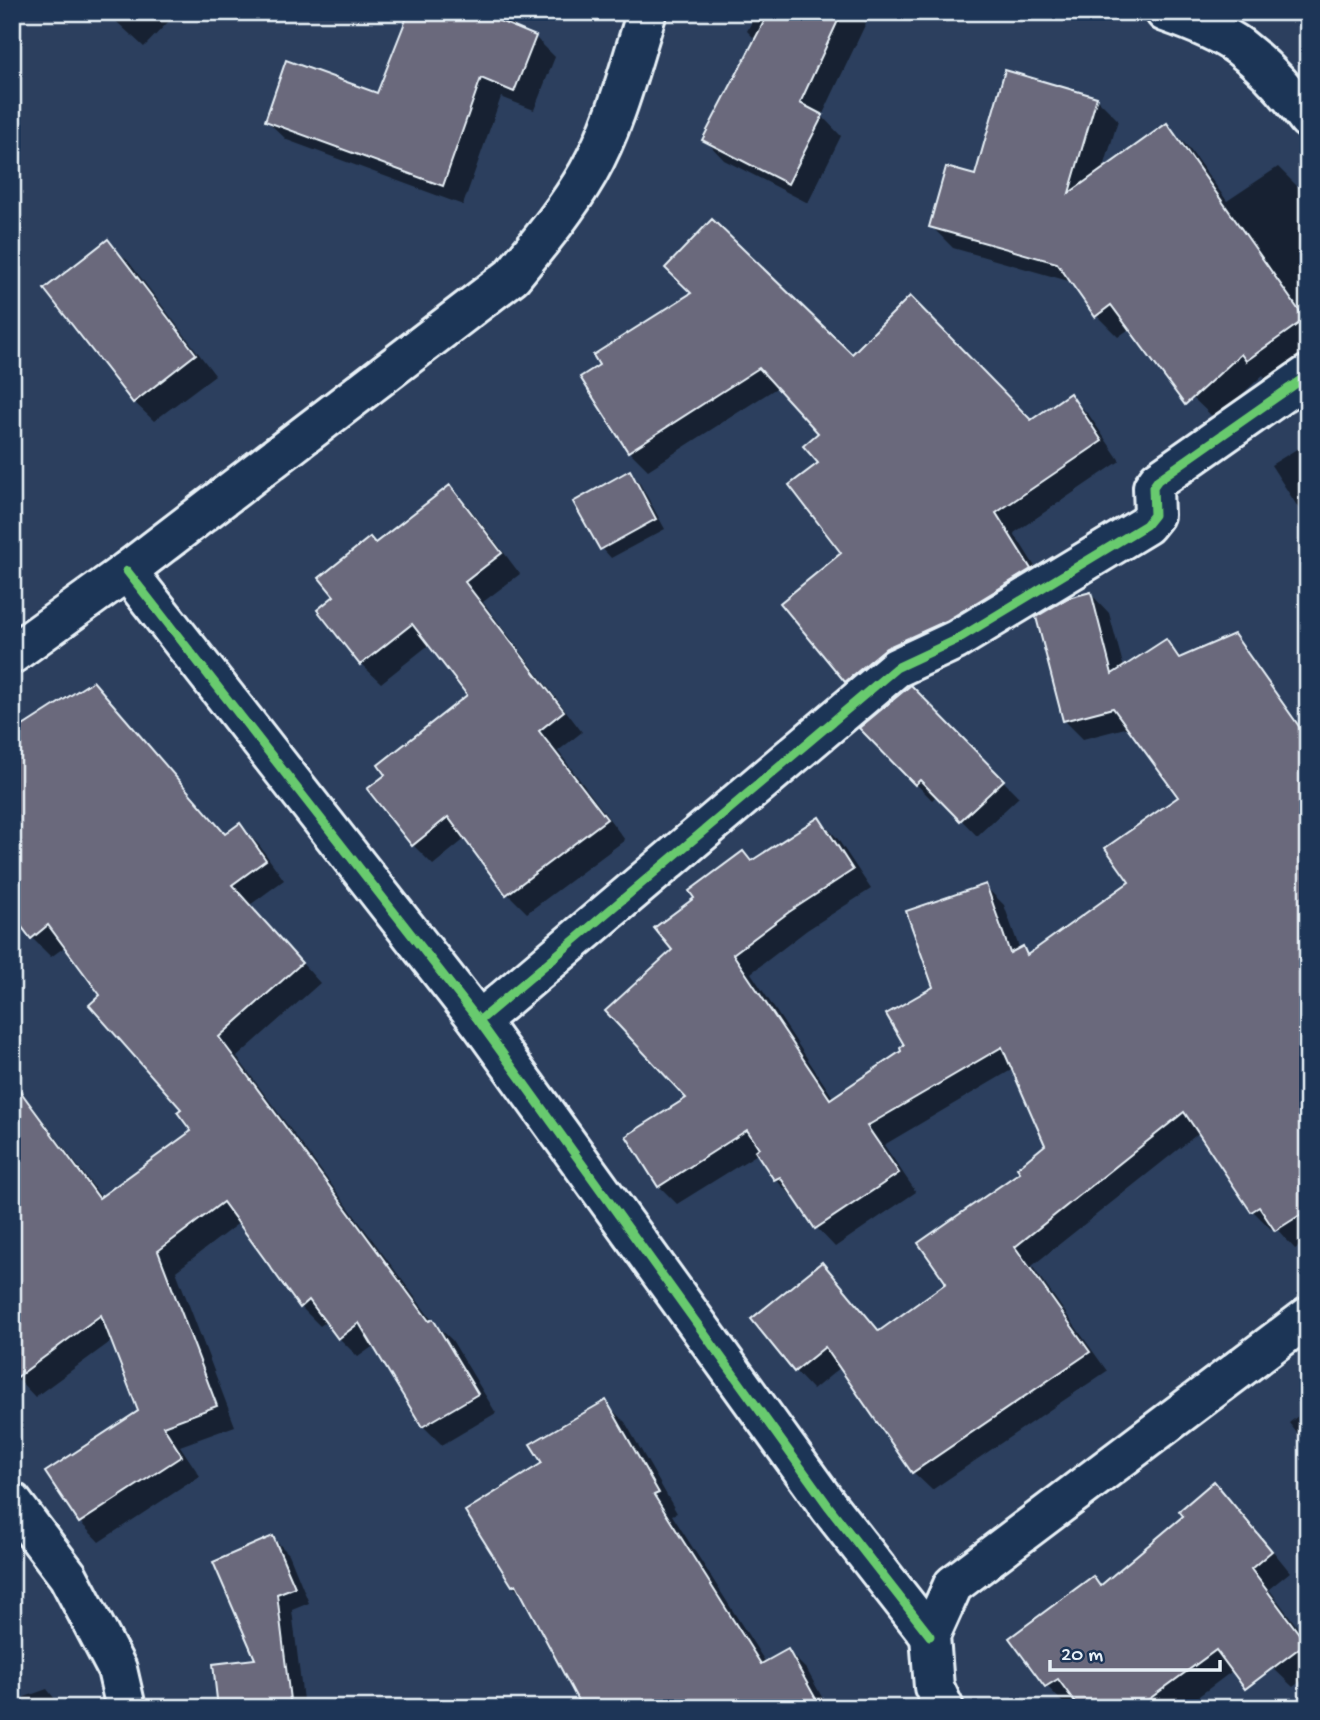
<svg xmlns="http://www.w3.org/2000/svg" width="1320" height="1720" viewBox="0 0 1320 1720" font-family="'Gochi Hand',sans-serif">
<rect width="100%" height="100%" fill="#2c3f5e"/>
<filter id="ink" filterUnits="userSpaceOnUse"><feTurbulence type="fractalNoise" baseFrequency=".0143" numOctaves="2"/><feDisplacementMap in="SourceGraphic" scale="14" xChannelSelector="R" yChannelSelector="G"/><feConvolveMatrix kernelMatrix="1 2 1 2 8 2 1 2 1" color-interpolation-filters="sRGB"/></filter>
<g filter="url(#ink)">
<!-- shadow -->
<g fill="#0007">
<path d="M 106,12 L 164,12 L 171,19 L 144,47 Z"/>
<path d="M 393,12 L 521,12 L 513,28 L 535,37 L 555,57 L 534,110 L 501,97 L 463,205 L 287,140 L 267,121 L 378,95 L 407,21 Z"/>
<path d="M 757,12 L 855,12 L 866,23 L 822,116 L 841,136 L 808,203 L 724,160 L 705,140 L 756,40 L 747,31 Z"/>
<path d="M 1096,98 L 1118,120 L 1103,171 L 1167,126 L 1188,147 L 1227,201 L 1278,167 L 1299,188 L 1308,201 L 1308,355 L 1269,382 L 1263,375 L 1215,419 L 1193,398 L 1153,333 L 1132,327 L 1118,337 L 1097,316 L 1072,282 L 953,248 L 931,226 L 976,178 Z"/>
<path d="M 108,242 L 128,261 L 215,375 L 154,421 L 134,402 Z"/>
<path d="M 852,356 L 1031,422 L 1070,396 L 1089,415 L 1120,461 L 1014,533 L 1049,589 L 866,700 L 847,681 L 782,603 L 844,553 L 820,463 L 820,433 L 778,387 L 648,470 L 629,451 L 582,377 Z"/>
<path d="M 1308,442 L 1308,523 L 1271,465 Z"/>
<path d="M 629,472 L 639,482 L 665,529 L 611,558 L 602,548 Z"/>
<path d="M 450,488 L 469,507 L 520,574 L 483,602 L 582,732 L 558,751 L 625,840 L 527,913 L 507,893 L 466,838 L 433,865 L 413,845 L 388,775 L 470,696 L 430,644 L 381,683 L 361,664 L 337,596 L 375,545 Z"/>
<path d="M 1091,594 L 1109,613 L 1124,668 L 1165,641 L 1183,659 L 1308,970 L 1308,1241 L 1295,1249 L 1275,1227 L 1271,1229 L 1253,1211 L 1200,1132 L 1032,1266 L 1107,1371 L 932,1490 L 913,1472 L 841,1367 L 813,1390 L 795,1371 L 822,1264 L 840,1283 L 880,1332 L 948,1283 L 1022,1172 L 1047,1146 L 1013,1069 L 884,1145 L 916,1192 L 835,1247 L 817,1228 L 795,1197 L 794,1198 L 775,1179 L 759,1153 L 677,1204 L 659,1186 L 689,1098 L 674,950 L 752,862 L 819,819 L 837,838 L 871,889 L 807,930 L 751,973 L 834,1099 L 903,1052 L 985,886 L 1004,905 L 1020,950 L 1023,949 L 1030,956 L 1132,882 L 1181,797 L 1129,727 L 1083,739 L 1064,720 Z"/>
<path d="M 93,683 L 226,835 L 239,825 L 259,845 L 284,880 L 250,905 L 320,983 L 237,1057 L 434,1323 L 452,1340 L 496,1413 L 442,1445 L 423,1426 L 375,1345 L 358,1357 L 339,1338 L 327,1321 L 320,1326 L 301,1307 L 240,1222 L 176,1271 L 235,1426 L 180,1446 L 200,1476 L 99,1542 L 80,1522 L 48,1472 L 140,1412 L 113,1340 L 35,1397 L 16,1377 L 12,1079 L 102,1198 L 194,1132 L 184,1109 L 66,946 L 51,957 L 32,938 Z"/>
<path d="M 911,688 L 1019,797 L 977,836 L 937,795 L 932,800 L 861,728 Z"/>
<path d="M 605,1403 L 625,1422 L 677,1513 L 672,1515 L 766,1663 L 788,1651 L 807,1670 L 828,1708 L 630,1708 L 513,1585 L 544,1464 Z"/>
<path d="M 1308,1408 L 1308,1447 L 1289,1423 Z"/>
<path d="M 1214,1484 L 1234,1503 L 1290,1572 L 1269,1589 L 1308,1641 L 1308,1676 L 1293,1687 L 1273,1668 L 1198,1614 L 1231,1672 L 1183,1708 L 1081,1708 L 1075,1700 L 1066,1706 L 1047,1686 L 1011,1638 L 1093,1578 L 1102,1587 L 1186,1516 Z"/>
<path d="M 273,1538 L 289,1554 L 309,1603 L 292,1610 L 304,1708 L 220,1708 L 258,1661 Z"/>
<path d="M 47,1689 L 62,1708 L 12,1708 L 12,1694 L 19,1699 Z"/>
</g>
<!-- building -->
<g fill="#6a697c" stroke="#e8f1f8" stroke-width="2">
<path d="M 409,12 L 478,12 L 536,36 L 514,92 L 481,78 L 443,186 L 265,121 L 286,60 L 377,93 Z"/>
<path d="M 769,12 L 842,12 L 800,103 L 823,115 L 788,184 L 702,140 Z"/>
<path d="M 1005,70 L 1097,97 L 1069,193 L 1167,123 L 1305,319 L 1246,361 L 1241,354 L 1185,405 L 1111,305 L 1095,317 L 1057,263 L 929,227 L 946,167 L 975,175 Z"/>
<path d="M 712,219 L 852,354 L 910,296 L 1031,420 L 1070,393 L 1102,441 L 996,513 L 1031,569 L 946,621 L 886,648 L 845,682 L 780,603 L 841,553 L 789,485 L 818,463 L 803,446 L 818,433 L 759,368 L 628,452 L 580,377 L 599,365 L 593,355 L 691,293 L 665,268 Z"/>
<path d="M 108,239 L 196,354 L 133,403 L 44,289 Z"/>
<path d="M 630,470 L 656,519 L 600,550 L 573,502 Z"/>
<path d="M 450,485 L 502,553 L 465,582 L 564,711 L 539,731 L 607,819 L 506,895 L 448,817 L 412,846 L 367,789 L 385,775 L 378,765 L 467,695 L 412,624 L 360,665 L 317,610 L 334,596 L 319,578 L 370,537 L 375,543 Z"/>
<path d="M 1091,592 L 1112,674 L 1166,639 L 1179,658 L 1234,634 L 1308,739 L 1308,1210 L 1275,1231 L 1259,1207 L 1251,1212 L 1184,1112 L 1015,1247 L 1090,1352 L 912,1473 L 825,1347 L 794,1372 L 751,1319 L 822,1262 L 879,1331 L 946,1283 L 918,1243 L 1020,1172 L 1017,1168 L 1045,1145 L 1002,1047 L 867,1126 L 899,1173 L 815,1229 L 780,1177 L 774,1180 L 755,1151 L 759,1148 L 747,1130 L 658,1187 L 626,1136 L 686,1098 L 605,1011 L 672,950 L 654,928 L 694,898 L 689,891 L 743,851 L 751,861 L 819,817 L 853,870 L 789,912 L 733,954 L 830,1099 L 901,1051 L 900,1048 L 904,1045 L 886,1014 L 933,987 L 906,911 L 986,884 L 1010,953 L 1023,946 L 1027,955 L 1129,882 L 1105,848 L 1178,797 L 1113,708 L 1063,721 L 1036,617 L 1068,598 Z"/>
<path d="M 93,681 L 225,834 L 240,823 L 266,860 L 232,885 L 302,963 L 219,1037 L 429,1321 L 433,1319 L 478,1394 L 422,1427 L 359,1323 L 338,1339 L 309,1300 L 300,1308 L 223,1202 L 158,1251 L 217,1406 L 163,1426 L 182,1456 L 79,1523 L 45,1472 L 138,1411 L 101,1315 L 12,1381 L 12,1080 L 99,1198 L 191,1131 L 177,1112 L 181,1109 L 89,1005 L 100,995 L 48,925 L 31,939 L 12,914 L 12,733 Z"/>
<path d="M 911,685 L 1004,780 L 960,821 L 920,780 L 915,785 L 859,728 Z"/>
<path d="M 606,1400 L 659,1493 L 654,1495 L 761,1664 L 788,1649 L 821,1708 L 582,1708 L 516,1584 L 512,1586 L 465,1511 L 542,1463 L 530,1444 Z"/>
<path d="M 1214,1481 L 1272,1551 L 1251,1569 L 1306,1643 L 1245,1689 L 1216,1650 L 1137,1708 L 1079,1708 L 1058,1679 L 1045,1687 L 1009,1638 L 1093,1576 L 1100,1586 L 1183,1516 L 1179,1511 Z"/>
<path d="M 273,1536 L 295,1587 L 277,1594 L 291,1708 L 218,1708 L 213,1664 L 255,1659 L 213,1562 Z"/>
</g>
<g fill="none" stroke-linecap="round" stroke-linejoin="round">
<defs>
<g id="street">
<path d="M 1165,12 C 1188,20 1221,33 1240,47 C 1266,67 1289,93 1308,119"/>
<path d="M 127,571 L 479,1021 L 829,1507 L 930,1636"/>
<path d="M 12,654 L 127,571 L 512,276 C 539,243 566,211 588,173 C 616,124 630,65 647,12"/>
<path d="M 479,1021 L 896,668 L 956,640 L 1146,525 L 1154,515 L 1153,487 L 1158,480 L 1308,375"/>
<path d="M 12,1502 L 68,1576 L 117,1669 L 126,1708"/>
<path d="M 944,1708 L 934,1687 L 930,1636 L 953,1585 L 1308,1317"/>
</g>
</defs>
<!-- street casing -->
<use href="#street" stroke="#e8f1f8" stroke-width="44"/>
<!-- street -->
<use href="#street" stroke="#1d3557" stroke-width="38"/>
<defs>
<g id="cycleway">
<path d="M 127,571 L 479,1021 L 829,1507 L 930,1636"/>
<path d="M 479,1021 L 896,668 L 956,640 L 1146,525 L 1154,515 L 1153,487 L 1158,480 L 1308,375"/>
</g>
</defs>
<!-- cycleway casing -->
<use href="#cycleway" stroke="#1d3557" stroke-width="13"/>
<!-- cycleway -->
<use href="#cycleway" stroke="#67ca6e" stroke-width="9"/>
</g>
</g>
<!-- margin -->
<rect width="1320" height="1720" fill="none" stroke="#1d3557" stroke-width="42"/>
<rect x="21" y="21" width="1278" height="1678" fill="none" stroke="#e8f1f8" stroke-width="2.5" filter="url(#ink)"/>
<!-- scale -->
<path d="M1050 1660v10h170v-10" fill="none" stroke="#e8f1f8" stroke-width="3.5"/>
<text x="1061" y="1660" font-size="21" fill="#e8f1f8" stroke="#1d3557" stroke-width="5" paint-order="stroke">20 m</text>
</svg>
